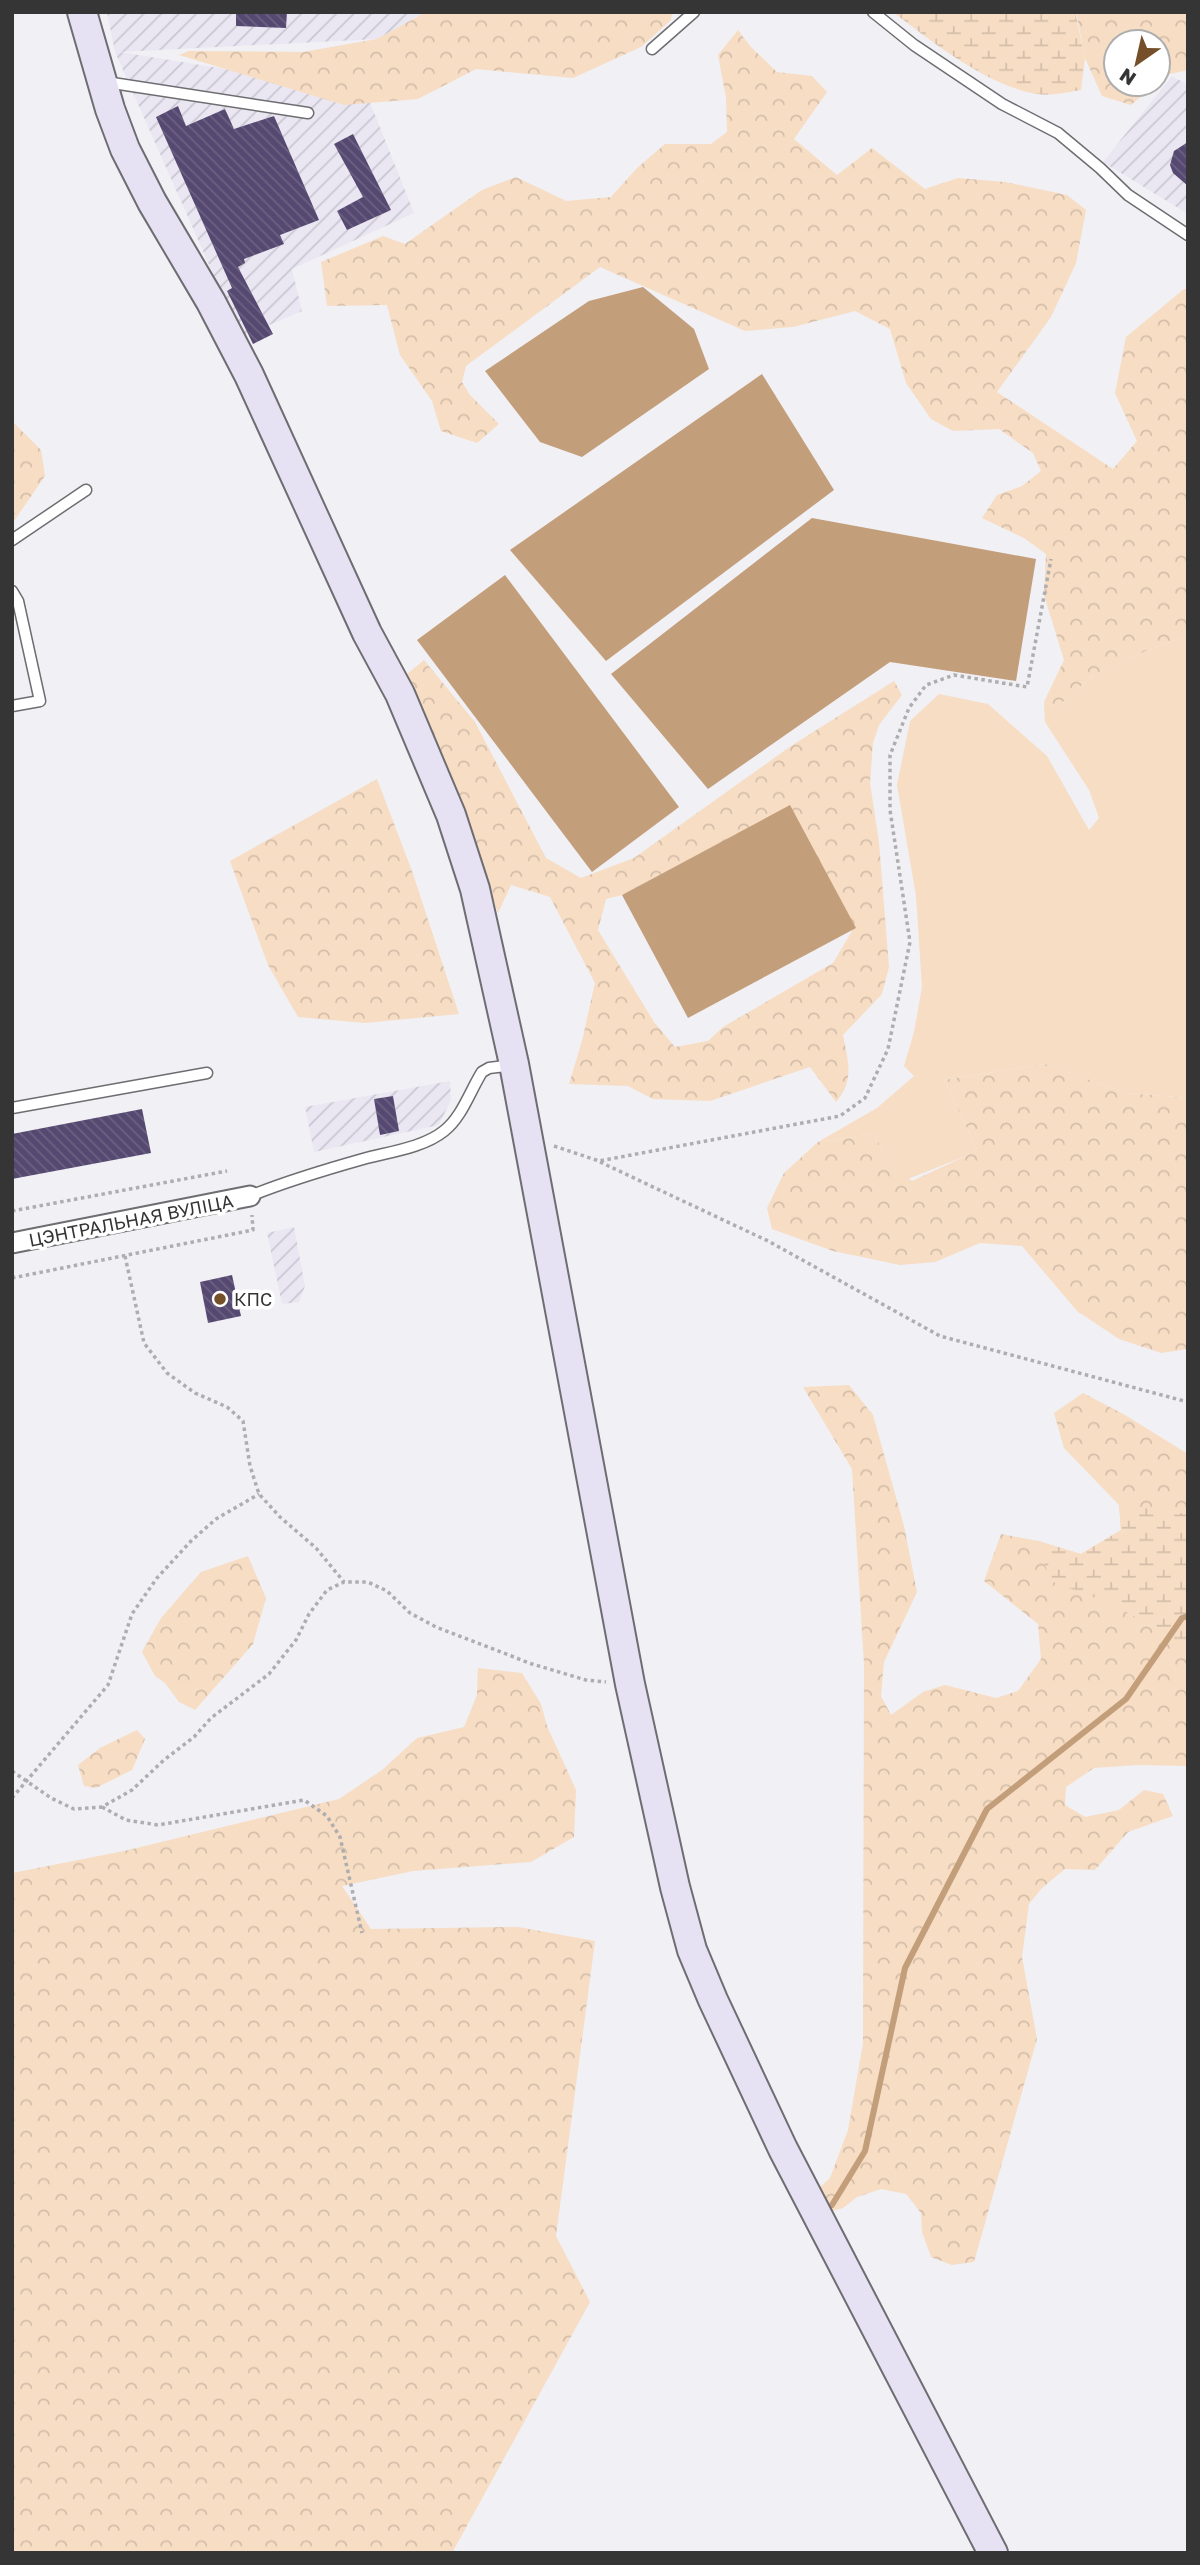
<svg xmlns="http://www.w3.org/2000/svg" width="1200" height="2565" viewBox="0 0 1200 2565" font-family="'Golos Text',sans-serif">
<defs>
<pattern id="industrial-furrows" width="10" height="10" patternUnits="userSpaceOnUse" patternTransform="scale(1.75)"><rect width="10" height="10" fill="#eae7f3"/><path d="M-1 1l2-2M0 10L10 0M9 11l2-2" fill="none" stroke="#c9c7d1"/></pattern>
<pattern id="forest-crowns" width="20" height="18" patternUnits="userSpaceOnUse" patternTransform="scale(1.75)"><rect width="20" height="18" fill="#f7ddc4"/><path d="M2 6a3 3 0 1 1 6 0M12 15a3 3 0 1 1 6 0" fill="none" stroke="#d4bea9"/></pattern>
<pattern id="wetland-marsh" width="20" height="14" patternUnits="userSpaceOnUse" patternTransform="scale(1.75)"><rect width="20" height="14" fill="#f7ddc4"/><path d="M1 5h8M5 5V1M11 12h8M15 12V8" fill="none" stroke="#d4bea9"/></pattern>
<pattern id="building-back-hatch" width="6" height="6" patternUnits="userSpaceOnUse" patternTransform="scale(1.75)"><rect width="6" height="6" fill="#564971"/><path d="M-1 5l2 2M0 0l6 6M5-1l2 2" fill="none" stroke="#6c6181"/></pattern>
</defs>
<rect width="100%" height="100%" fill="#f1f0f4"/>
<!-- industrial -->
<g fill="url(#industrial-furrows)">
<path d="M 107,12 L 426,12 L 377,39 L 120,52 L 366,92 L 414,213 L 292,269 L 302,311 L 241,337 L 115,52 Z"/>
<path d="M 1172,76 L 1188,85 L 1188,214 L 1103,162 Z"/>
<path d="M 450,1081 L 451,1100 L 439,1125 L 314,1152 L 305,1107 Z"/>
<path d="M 294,1227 L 305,1286 L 299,1302 L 282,1304 L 267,1233 Z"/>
</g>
<!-- green -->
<path fill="#f7ddc4" d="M 1188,636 L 1188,1098 L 1126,1093 L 1045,1064 L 944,1080 L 977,1149 L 968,1155 L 908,1179 L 889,1163 L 874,1134 L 818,1142 L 877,1108 L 914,1076 L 904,1066 L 914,1032 L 922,987 L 916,896 L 897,785 L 910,721 L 939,694 L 988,704 L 1047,756 L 1089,830 L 1099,818 L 1089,790 L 1045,722 L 1044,702 L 1057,707 L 1093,675 L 1148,650 Z"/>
<!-- forest -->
<g fill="url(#forest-crowns)" fill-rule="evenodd">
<path d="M 426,12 L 672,12 L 671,20 L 641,47 L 573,78 L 476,69 L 418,99 L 344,105 L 179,55 L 189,51 L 303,52 L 377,39 Z"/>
<path d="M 1076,12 L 1188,12 L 1188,70 L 1170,74 L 1158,83 L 1158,42 L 1116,42 L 1116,84 L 1156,84 L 1131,105 L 1102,96 L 1085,58 Z"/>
<path d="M 738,30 L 750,46 L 777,72 L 812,76 L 827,92 L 794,139 L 837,175 L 872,148 L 925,189 L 958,178 L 1005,182 L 1067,195 L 1086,210 L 1076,263 L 1051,317 L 997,392 L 1113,469 L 1137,441 L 1115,393 L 1126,337 L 1184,289 L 1188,289 L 1188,636 L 1148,650 L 1093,675 L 1057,707 L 1044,702 L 1064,660 L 1044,595 L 1046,554 L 1024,538 L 982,518 L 997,495 L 1022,486 L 1041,471 L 1033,453 L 999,429 L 953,431 L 931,419 L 906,383 L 890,329 L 855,311 L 793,327 L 745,331 L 600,267 L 466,366 L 462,382 L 470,395 L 499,424 L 477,443 L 441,431 L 432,401 L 400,355 L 387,305 L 327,306 L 321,262 L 383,236 L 405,244 L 482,190 L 516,177 L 566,201 L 611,197 L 637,168 L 665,144 L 711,144 L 727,132 L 726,98 L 718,55 Z"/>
<path d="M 12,421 L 41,450 L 45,476 L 12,524 Z"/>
<path d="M 424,660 L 475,722 L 546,858 L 581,878 L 634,858 L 791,746 L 894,681 L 902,695 L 879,725 L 873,743 L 870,783 L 879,842 L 889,967 L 882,994 L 843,1035 C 848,1062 855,1080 836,1102 L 810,1067 L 710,1101 L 653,1099 L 628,1086 L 569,1084 L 582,1041 L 595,983 L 550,897 L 511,885 L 498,913 L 467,828 L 406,675 ZM 789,806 L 852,931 L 833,963 L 723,1027 L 708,1041 L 675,1047 L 654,1022 L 598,930 L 606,899 L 622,895 Z"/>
<path d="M 377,779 L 412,871 L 459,1014 L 365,1023 L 298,1017 L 268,965 L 230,861 Z"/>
<path d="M 1045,1064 L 1126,1093 L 1188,1098 L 1188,1349 L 1161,1353 L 1119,1339 L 1077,1311 L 1022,1246 L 980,1243 L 935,1262 L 900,1265 L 833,1251 L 772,1229 L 767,1208 L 784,1173 L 818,1142 L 874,1134 L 889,1163 L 912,1181 L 968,1155 L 977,1149 L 944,1080 Z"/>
<path d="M 849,1385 L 873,1415 L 904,1526 L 917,1592 L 884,1662 L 881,1696 L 891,1715 L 923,1692 L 945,1685 L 996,1698 L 1018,1691 L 1041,1659 L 1038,1624 L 984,1581 L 1001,1534 L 1038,1541 L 1081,1554 L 1121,1530 L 1119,1505 L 1064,1448 L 1054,1413 L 1083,1393 L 1125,1415 L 1188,1454 L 1188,1766 L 1138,1765 L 1094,1768 L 1066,1787 L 1065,1805 L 1085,1817 L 1119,1810 L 1144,1790 L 1163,1794 L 1173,1816 L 1128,1832 L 1095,1870 L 1065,1869 L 1042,1888 L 1029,1904 L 1022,1957 L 1037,2039 L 974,2262 L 952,2265 L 931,2257 L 922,2232 L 921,2213 L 906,2194 L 881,2189 L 857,2197 L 843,2208 L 825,2213 L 815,2192 L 830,2178 L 848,2130 L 863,2043 L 864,1664 L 852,1469 L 803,1387 Z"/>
<path d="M 248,1556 L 266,1598 L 253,1644 L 195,1710 L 179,1702 L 165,1683 L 155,1676 L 142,1652 L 161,1618 L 201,1572 Z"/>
<path d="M 478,1668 L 522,1673 L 541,1704 L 547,1726 L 576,1790 L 574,1837 L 531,1862 L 413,1871 L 342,1886 L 371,1929 L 518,1927 L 595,1941 L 556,2236 L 590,2302 L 452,2553 L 12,2553 L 12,1873 L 124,1851 L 339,1799 L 382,1770 L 417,1738 L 464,1727 L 477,1695 Z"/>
<path d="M 137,1730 L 145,1739 L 132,1770 L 96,1788 L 84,1786 L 78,1765 L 100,1748 Z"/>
</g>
<!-- wetland -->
<g fill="url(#wetland-marsh)">
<path d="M 893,12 L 1075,12 L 1085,58 L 1081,90 C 1068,92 1051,96 1038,94 C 989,87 932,42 893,12 Z"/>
<path d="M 1119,1505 L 1171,1510 L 1188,1515 L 1188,1653 L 1145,1622 L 1109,1603 L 1050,1581 L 1038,1541 L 1081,1554 L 1121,1530 Z"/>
</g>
<!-- water -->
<g fill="#c39e7a">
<path d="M 643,287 L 694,329 L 709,369 L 582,457 L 540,442 L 485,371 L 589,301 Z"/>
<path d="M 762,374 L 834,490 L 606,661 L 510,550 Z"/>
<path d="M 812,518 L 1036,559 L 1016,681 L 890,662 L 708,789 L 611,674 Z"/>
<path d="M 505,575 L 679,807 L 592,872 L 417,640 Z"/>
<path d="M 790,805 L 856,928 L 688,1018 L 622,895 Z"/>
</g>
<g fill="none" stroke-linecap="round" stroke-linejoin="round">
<!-- stream -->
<path stroke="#c39e7a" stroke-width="6" d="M 832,2205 L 865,2151 L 905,1968 L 987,1809 L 1126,1699 L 1182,1618 L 1188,1616"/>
</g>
<!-- building -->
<g fill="url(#building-back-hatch)">
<path d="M 236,12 L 287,12 L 286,28 L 236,26 Z"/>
<path d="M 178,106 L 186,126 L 225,109 L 234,129 L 274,116 L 319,220 L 280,235 L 284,244 L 244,259 L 245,263 L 238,267 L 273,334 L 253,344 L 227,291 L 232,288 L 156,117 Z"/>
<path d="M 353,134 L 391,210 L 347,230 L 337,211 L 363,197 L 334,144 Z"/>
<path d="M 1188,142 L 1188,186 L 1173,173 L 1170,165 L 1174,151 Z"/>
<path d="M 393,1096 L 399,1131 L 380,1135 L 374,1099 Z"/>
<path d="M 142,1109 L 151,1153 L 12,1179 L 12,1134 Z"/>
<path d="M 232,1275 L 241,1316 L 208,1323 L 200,1282 Z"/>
</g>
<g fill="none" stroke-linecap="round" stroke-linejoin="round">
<defs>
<g id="lane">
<path d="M 873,12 L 914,45 L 1002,104 L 1058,133 L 1100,168 L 1128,195 L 1188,235"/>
<path d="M 652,49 L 694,12"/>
<path d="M 106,82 L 308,113"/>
<path d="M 12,540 L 86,490"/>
<path d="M 12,591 L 18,601 L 40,701 L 12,706"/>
<path d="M 12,1108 L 207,1073"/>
<path d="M 250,1196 C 287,1181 324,1170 363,1159 C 388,1152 423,1148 444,1131 C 462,1117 470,1091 482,1072 L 489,1068 L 513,1065"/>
</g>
<path id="street" d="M 12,1243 L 250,1196"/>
<path id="secondary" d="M 82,12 L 110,109 L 125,149 L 152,202 L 211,302 L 249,375 L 367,633 L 400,694 L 451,815 L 475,889 L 514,1064 L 630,1684 L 675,1887 L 692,1950 L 713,2000 L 783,2149 L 993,2553"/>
</defs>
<!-- lane casing -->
<use href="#lane" stroke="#6e6d71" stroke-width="13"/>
<!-- street casing -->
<use href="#street" stroke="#6e6d71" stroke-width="23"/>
<!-- secondary casing -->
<use href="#secondary" stroke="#6e6d71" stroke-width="32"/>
<!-- path -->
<g stroke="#aeaeb0" stroke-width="3.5" stroke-dasharray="3.5 3.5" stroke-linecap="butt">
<path d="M 554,1146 L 599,1161 L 840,1116 L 865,1098 L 888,1049 L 910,942 L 890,810 L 890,755 L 909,708 L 926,685 L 954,675 L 1027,687 L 1051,559"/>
<path d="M 600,1162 L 768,1241 L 940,1336 L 1188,1402"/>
<path d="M 12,1211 L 227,1171"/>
<path d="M 125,1256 L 144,1343 L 167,1373 L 195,1393 L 227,1407 L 243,1421 L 250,1466 L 259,1494 L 280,1517 L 316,1548 L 344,1582"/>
<path d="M 12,1278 L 253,1230 L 252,1215"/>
<path d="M 12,1771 L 51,1798 L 74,1809 L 102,1807 L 132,1790 L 164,1760 L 194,1737 L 211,1718 L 269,1674 L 296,1640 L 309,1614 L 327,1590 L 344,1582 L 368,1582 L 387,1591 L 410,1613 L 436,1627 L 532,1664 L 586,1680 L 606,1682"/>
<path d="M 12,1798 L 108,1685 L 132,1614 L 157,1578 L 191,1541 L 216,1519 L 259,1494"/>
<path d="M 102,1807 L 126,1820 L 158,1825 L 304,1800 L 327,1816 L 340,1837 L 362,1933"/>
</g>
<!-- lane -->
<use href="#lane" stroke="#fff" stroke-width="10"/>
<!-- street -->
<use href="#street" stroke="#fff" stroke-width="19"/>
<!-- secondary -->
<use href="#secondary" stroke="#e7e1f4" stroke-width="28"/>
</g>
<!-- markers -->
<circle fill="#744f2a" stroke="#fff" stroke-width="2.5" cx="220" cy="1299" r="7"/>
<g text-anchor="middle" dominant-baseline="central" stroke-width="7" stroke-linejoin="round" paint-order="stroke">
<!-- street labels -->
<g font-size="18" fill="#353536" stroke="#fff">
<text transform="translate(131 1220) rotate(-11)">ЦЭНТРАЛЬНАЯ ВУЛІЦА</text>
</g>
<!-- poi labels -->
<g font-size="18" fill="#353536" stroke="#fff" text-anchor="start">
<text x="234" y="1299">КПС</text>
</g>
</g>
<!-- border -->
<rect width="1200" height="2565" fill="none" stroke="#353536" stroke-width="28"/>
<!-- north arrow -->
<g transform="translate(1137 63) rotate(214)"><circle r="33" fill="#ffffff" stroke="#aeaeaf" stroke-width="2"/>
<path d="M0-5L12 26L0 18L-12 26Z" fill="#744f2a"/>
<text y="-10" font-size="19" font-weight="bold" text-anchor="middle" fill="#353536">N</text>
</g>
</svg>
